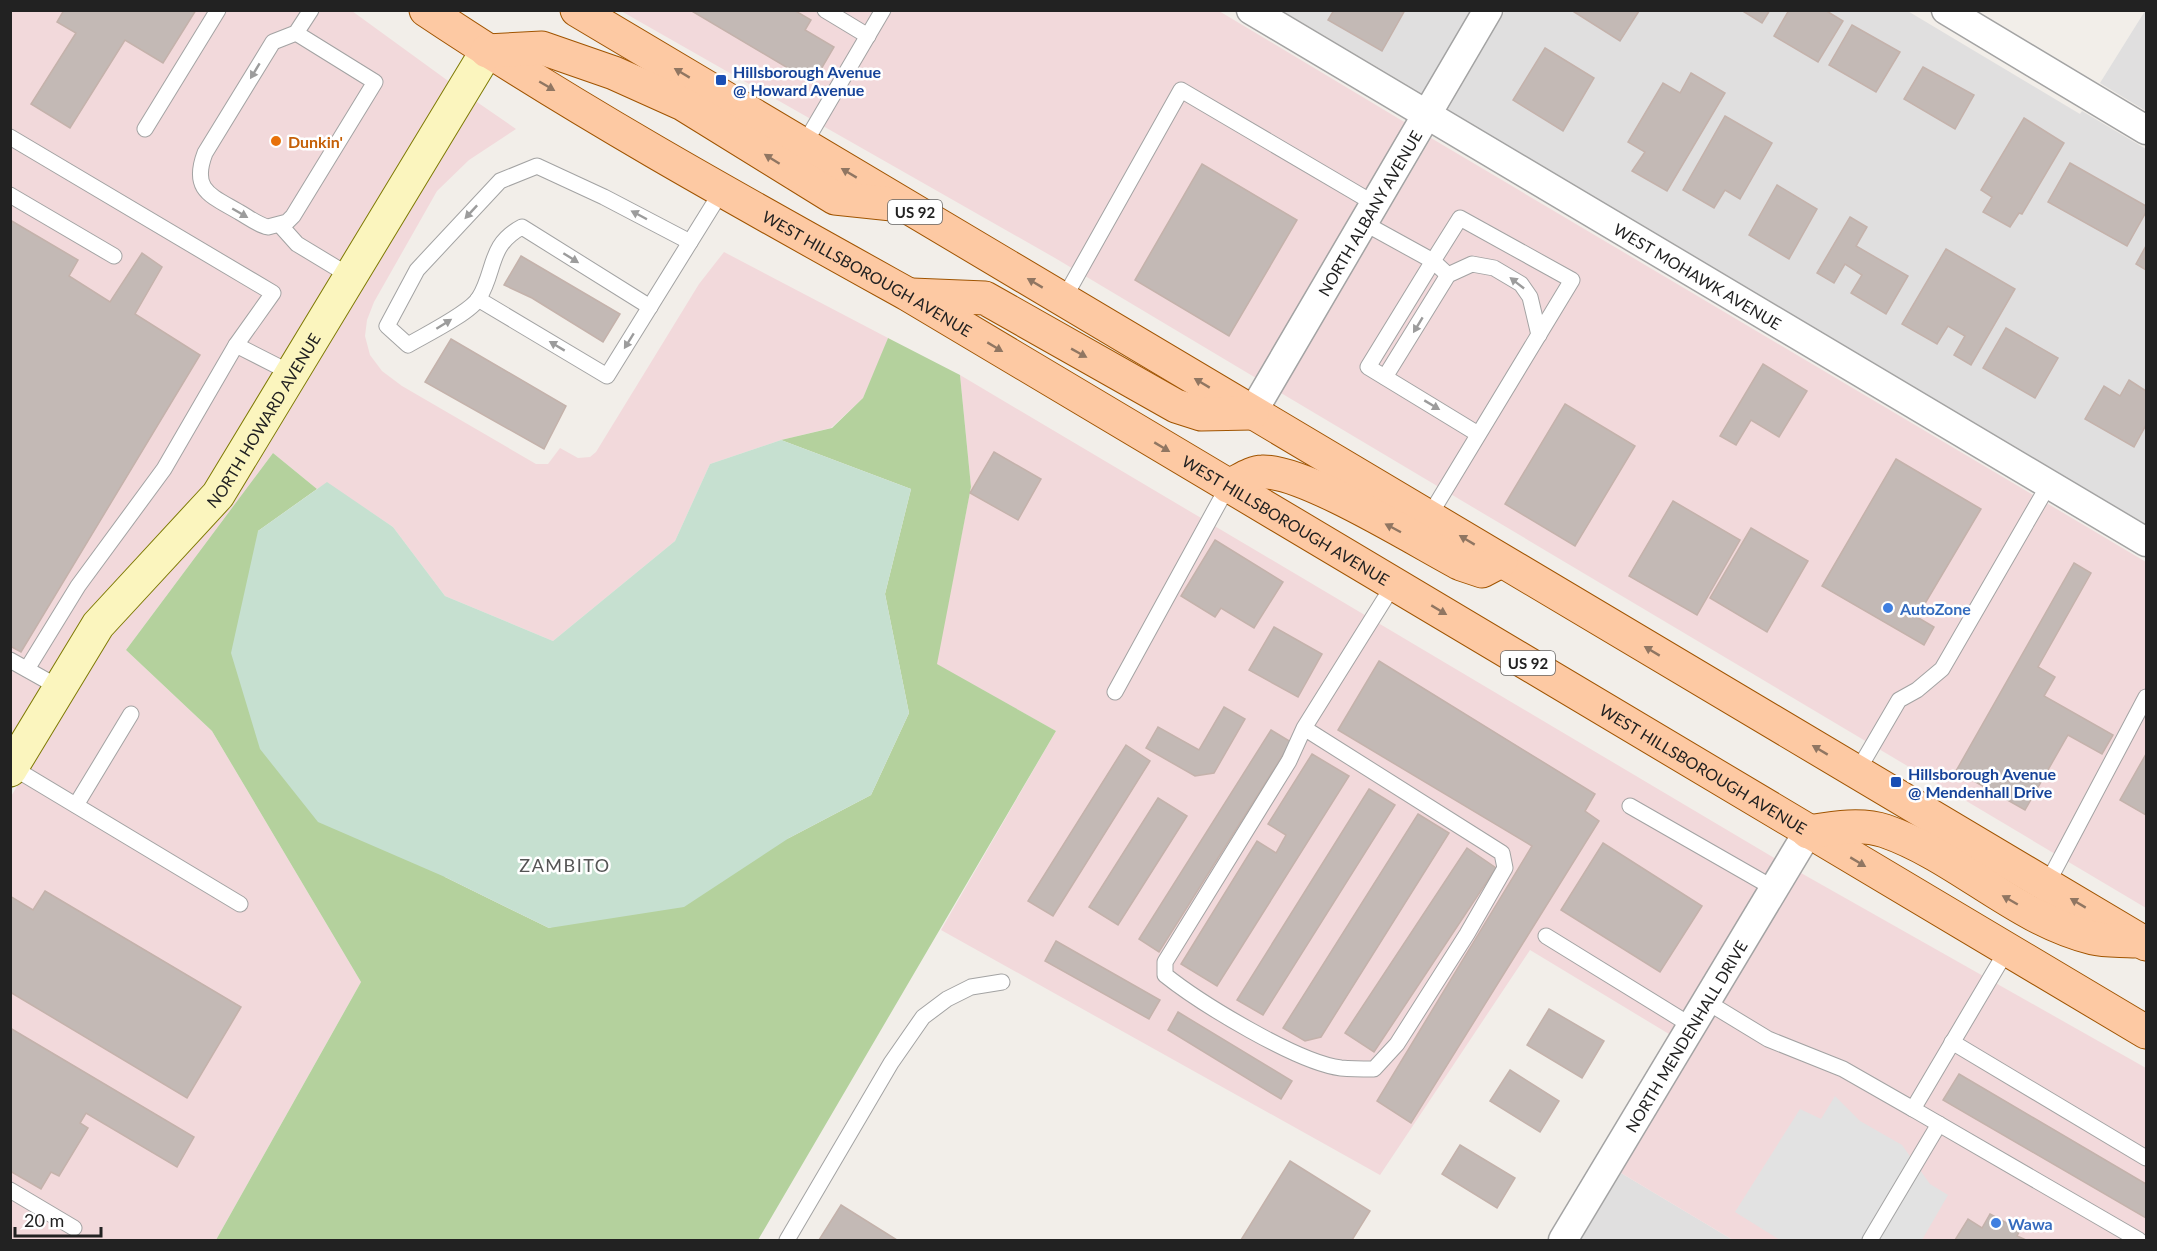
<svg xmlns="http://www.w3.org/2000/svg" width="2157" height="1251" viewBox="0 0 2157 1251" font-family="Lato,sans-serif">
<rect width="100%" height="100%" fill="#f2eee9"/>
<!-- residential -->
<g fill="#e0dfdf">
<path d="M 1906,10 L 2080,114 L 2082,111 L 2146,149 L 2146,524 L 1448,109 L 1505,11 Z"/>
<path d="M 1283,11 L 1471,11 L 1423,94 Z"/>
<path d="M 2145,11 L 2146,11 L 2146,111 L 2100,83 Z"/>
<path d="M 1621,1173 L 1733,1240 L 1580,1240 Z"/>
</g>
<!-- commercial -->
<g fill="#f2d9db">
<path d="M 11,11 L 352,11 L 451,83 L 206,485 L 11,741 Z"/>
<path d="M 621,11 L 1219,11 L 1406,123 L 1256,378 L 1055,258 Z"/>
<path d="M 474,100 L 516,129 L 469,160 L 437,191 L 374,302 L 367,320 L 365,336 L 370,355 L 382,371 L 402,386 L 536,464 L 548,464 L 560,448 L 578,458 L 590,457 L 596,452 L 699,284 L 724,252 L 888,338 L 882,354 L 863,398 L 831,428 L 781,440 L 710,464 L 675,541 L 553,641 L 445,596 L 393,527 L 327,483 L 317,489 L 273,453 L 126,650 L 212,731 L 361,982 L 216,1240 L 11,1240 L 10,798 L 109,634 Z"/>
<path d="M 1431,138 L 2146,562 L 2146,908 L 1281,393 Z"/>
<path d="M 960,375 L 1776,859 L 1669,1034 L 1530,950 L 1380,1175 L 941,930 L 1056,731 L 936,664 L 971,487 Z"/>
<path d="M 1801,873 L 2146,1068 L 2146,1240 L 1733,1240 L 1621,1173 Z"/>
</g>
<!-- forest -->
<path fill="#b4d19d" d="M 888,338 L 960,375 L 971,487 L 937,664 L 1056,731 L 758,1240 L 216,1240 L 361,982 L 212,731 L 126,650 L 273,453 L 317,489 L 258,531 L 445,877 L 549,928 L 789,838 L 871,795 L 909,713 L 885,594 L 911,489 L 781,440 L 832,428 L 863,398 Z"/>
<!-- wetland -->
<path fill="#c6e0d0" d="M 781,440 L 911,489 L 885,594 L 909,713 L 871,795 L 789,838 L 684,907 L 549,928 L 445,877 L 318,822 L 260,749 L 231,653 L 258,531 L 327,482 L 393,527 L 445,596 L 553,641 L 675,541 L 710,464 Z"/>
<!-- parking -->
<path fill="#e2e2e2" d="M 1835,1096 L 1860,1121 L 1902,1145 L 1930,1184 L 1948,1195 L 1922,1240 L 1780,1240 L 1735,1212 L 1800,1109 L 1821,1119 Z"/>
<!-- building -->
<g fill="#c3b9b5" stroke="#c4b2ab" stroke-width="1.5">
<path d="M 64,10 L 196,10 L 163,63 L 125,40 L 70,128 L 31,104 L 76,33 L 57,22 Z"/>
<path d="M 690,10 L 794,10 L 811,20 L 805,30 L 834,47 L 813,83 Z"/>
<path d="M 1334,10 L 1405,10 L 1382,51 L 1328,20 Z"/>
<path d="M 1571,10 L 1639,10 L 1639,11 L 1620,41 Z"/>
<path d="M 1741,10 L 1770,10 L 1762,23 Z"/>
<path d="M 1789,10 L 1825,10 L 1843,21 L 1818,62 L 1774,36 Z"/>
<path d="M 1852,25 L 1900,52 L 1876,92 L 1829,65 Z"/>
<path d="M 1545,48 L 1594,78 L 1563,131 L 1513,100 Z"/>
<path d="M 1923,67 L 1974,95 L 1955,129 L 1904,99 Z"/>
<path d="M 1691,73 L 1725,93 L 1667,191 L 1632,171 L 1645,152 L 1628,142 L 1663,83 L 1680,93 Z"/>
<path d="M 1725,116 L 1772,143 L 1740,199 L 1725,190 L 1714,208 L 1683,190 Z"/>
<path d="M 2024,118 L 2064,143 L 2022,214 L 2019,213 L 2010,227 L 1983,212 L 1992,197 L 1981,190 Z"/>
<path d="M 2070,163 L 2146,206 L 2146,212 L 2127,246 L 2048,202 Z"/>
<path d="M 1202,164 L 1297,220 L 1229,336 L 1135,280 Z"/>
<path d="M 1777,185 L 1817,209 L 1789,259 L 1749,235 Z"/>
<path d="M 1850,217 L 1867,227 L 1856,246 L 1908,276 L 1886,314 L 1851,293 L 1862,275 L 1845,264 L 1834,283 L 1817,273 Z"/>
<path d="M 10,220 L 78,260 L 69,276 L 110,302 L 142,253 L 162,267 L 135,314 L 200,355 L 21,652 L 10,646 Z"/>
<path d="M 2146,246 L 2146,270 L 2136,264 Z"/>
<path d="M 1946,249 L 2015,289 L 1971,365 L 1954,355 L 1965,336 L 1948,326 L 1937,344 L 1902,324 Z"/>
<path d="M 521,256 L 620,314 L 603,342 L 532,298 L 504,285 Z"/>
<path d="M 2006,328 L 2058,358 L 2035,398 L 1983,368 Z"/>
<path d="M 451,339 L 566,406 L 544,449 L 425,382 Z"/>
<path d="M 1763,364 L 1807,391 L 1779,437 L 1751,420 L 1736,445 L 1720,436 Z"/>
<path d="M 2129,380 L 2146,391 L 2146,425 L 2134,447 L 2085,419 L 2104,386 L 2120,396 Z"/>
<path d="M 1565,404 L 1635,446 L 1575,546 L 1505,504 Z"/>
<path d="M 994,452 L 1041,479 L 1018,520 L 970,493 Z"/>
<path d="M 1896,459 L 1981,509 L 1917,617 L 1934,627 L 1924,645 L 1822,586 Z"/>
<path d="M 1673,501 L 1740,540 L 1697,615 L 1629,576 Z"/>
<path d="M 1751,528 L 1808,561 L 1767,632 L 1710,598 Z"/>
<path d="M 1215,540 L 1283,582 L 1254,628 L 1221,608 L 1215,617 L 1181,596 Z"/>
<path d="M 2074,563 L 2091,573 L 2038,667 L 2055,677 L 2044,696 L 2113,735 L 2102,754 L 2068,735 L 2025,810 L 1956,771 Z"/>
<path d="M 1274,627 L 1322,654 L 1298,697 L 1249,670 Z"/>
<path d="M 1379,661 L 1595,794 L 1585,811 L 1599,821 L 1411,1123 L 1377,1101 L 1532,846 L 1338,730 Z"/>
<path d="M 1224,707 L 1245,719 L 1214,773 L 1195,776 L 1146,748 L 1158,727 L 1199,750 Z"/>
<path d="M 1271,730 L 1291,742 L 1159,952 L 1139,939 Z"/>
<path d="M 1126,745 L 1150,761 L 1053,916 L 1028,901 Z"/>
<path d="M 1312,754 L 1349,776 L 1217,986 L 1181,964 L 1257,841 L 1276,853 L 1286,835 L 1268,824 Z"/>
<path d="M 2146,754 L 2146,815 L 2120,800 Z"/>
<path d="M 1369,789 L 1395,805 L 1263,1015 L 1237,1000 Z"/>
<path d="M 1158,798 L 1187,816 L 1118,925 L 1089,907 Z"/>
<path d="M 1418,814 L 1449,833 L 1321,1037 L 1305,1041 L 1283,1028 Z"/>
<path d="M 1603,843 L 1702,906 L 1660,972 L 1561,910 Z"/>
<path d="M 1467,848 L 1496,868 L 1374,1052 L 1345,1033 Z"/>
<path d="M 45,891 L 241,1007 L 187,1098 L 10,992 L 10,896 L 33,910 Z"/>
<path d="M 1056,941 L 1160,1000 L 1149,1019 L 1045,961 Z"/>
<path d="M 1549,1009 L 1604,1041 L 1582,1078 L 1527,1045 Z"/>
<path d="M 1178,1012 L 1292,1081 L 1281,1099 L 1168,1030 Z"/>
<path d="M 10,1028 L 194,1137 L 177,1167 L 86,1113 L 80,1123 L 88,1128 L 59,1176 L 51,1172 L 41,1189 L 10,1171 Z"/>
<path d="M 1510,1070 L 1559,1101 L 1540,1132 L 1490,1101 Z"/>
<path d="M 1959,1074 L 2146,1184 L 2146,1218 L 1943,1100 Z"/>
<path d="M 1460,1145 L 1515,1178 L 1497,1208 L 1442,1174 Z"/>
<path d="M 1290,1161 L 1370,1211 L 1352,1240 L 1241,1240 Z"/>
<path d="M 841,1205 L 897,1240 L 819,1240 Z"/>
<path d="M 1990,1214 L 2020,1230 L 2017,1236 L 2026,1240 L 1955,1240 L 1968,1219 L 1982,1228 Z"/>
</g>
<g fill="none" stroke-linecap="round" stroke-linejoin="round">
<defs>
<g id="lane">
<path d="M 825,10 L 868,36"/>
<path d="M 296,33 L 375,82 L 293,216 L 287,222 L 268,227 C 258,225 248,217 239,212 C 210,195 191,190 205,153 L 273,42 L 296,33 L 311,10"/>
<path d="M 145,129 L 218,10"/>
<path d="M 10,137 L 273,293 L 236,345 L 291,373"/>
<path d="M 803,146 L 883,10"/>
<path d="M 10,195 L 114,256"/>
<path d="M 1364,223 L 1433,261 L 1368,367 L 1478,434"/>
<path d="M 280,225 L 297,244 L 350,276"/>
<path d="M 478,299 L 607,376 L 723,189"/>
<path d="M 1063,300 L 1181,90 L 1375,204"/>
<path d="M 650,307 L 522,227 C 488,245 496,270 479,298 C 470,313 425,335 408,345 L 387,326 L 417,270 L 500,181 L 537,166 L 604,197 L 690,242"/>
<path d="M 1385,377 L 1448,275 L 1472,264 L 1494,268 L 1521,284 L 1530,297 L 1539,335"/>
<path d="M 1428,518 L 1572,280 L 1460,218 L 1433,261 L 1448,275"/>
<path d="M 10,660 L 60,688"/>
<path d="M 27,669 L 78,586 L 164,469 L 236,345"/>
<path d="M 1115,692 L 1228,486"/>
<path d="M 1304,728 L 1502,853 L 1505,868 L 1467,934 L 1397,1044 L 1374,1069 C 1363,1069 1352,1069 1341,1068 C 1298,1063 1200,1003 1165,975 L 1165,962 L 1289,761 L 1304,728 L 1394,584"/>
<path d="M 12,767 L 240,904"/>
<path d="M 1857,772 L 1899,700 L 1917,690 L 1942,669 L 2049,484"/>
<path d="M 76,805 L 131,714"/>
<path d="M 1630,806 L 1775,889"/>
<path d="M 2047,884 L 2146,697"/>
<path d="M 1546,936 L 1692,1026"/>
<path d="M 1707,1002 L 1768,1039 L 1843,1069 L 1913,1109 L 2007,950"/>
<path d="M 1952,1042 L 2146,1158"/>
<path d="M 1913,1109 L 2139,1240"/>
<path d="M 10,1190 L 74,1228"/>
<path d="M 787,1240 L 891,1063 L 923,1017 L 947,999 L 971,987 L 1002,982"/>
<path d="M 1870,1240 L 1939,1124"/>
</g>
<g id="street">
<path id="s1" d="M 1251,10 L 2146,542"/>
<path d="M 1946,10 L 2146,130"/>
<path id="s2" d="M 1252,413 L 1488,10"/>
<path id="s3" d="M 1563,1240 L 1808,832"/>
</g>
<g id="secondary">
<path id="s4" d="M 10,770 L 98,625 L 218,495 L 487,51"/>
</g>
<g id="primary">
<path id="s5" d="M 426,10 C 580,113 747,205 909,295 L 2146,1032"/>
<path d="M 577,10 L 2146,944"/>
<path d="M 487,51 L 542,48 L 614,73 L 683,104 L 835,198 L 892,204"/>
<path d="M 912,295 L 985,298 L 1176,406 L 1201,414 L 1252,413"/>
<path d="M 1228,486 C 1238,482 1252,472 1262,472 C 1304,470 1419,542 1461,564 L 1482,571 L 1501,561"/>
<path d="M 1808,832 C 1833,828 1861,823 1885,831 C 1959,857 2016,919 2093,938 C 2105,941 2120,940 2134,941"/>
</g>
</defs>
<!-- lane casing -->
<use href="#lane" stroke="#a3a3a3" stroke-width="17"/>
<!-- street casing -->
<use href="#street" stroke="#a3a3a3" stroke-width="31"/>
<!-- secondary casing -->
<use href="#secondary" stroke="#7e7a04" stroke-width="35"/>
<!-- primary casing -->
<use href="#primary" stroke="#a05400" stroke-width="35"/>
<!-- lane -->
<use href="#lane" stroke="#fff" stroke-width="15"/>
<!-- street -->
<use href="#street" stroke="#fff" stroke-width="28"/>
<!-- secondary -->
<use href="#secondary" stroke="#fbf5be" stroke-width="33"/>
<!-- primary -->
<use href="#primary" stroke="#fdc9a3" stroke-width="33"/>
</g>
<!-- one-way arrows -->
<defs><path id="oneway-solid" d="M-6-.8H1V-3.2L6.5 0L1 3.2V.8H-6Z" transform="scale(1.5)"/></defs>
<g fill="#9c9c9c">
<use href="#oneway-solid" transform="translate(255 71) rotate(121)"/>
<use href="#oneway-solid" transform="translate(471 212) rotate(133)"/>
<use href="#oneway-solid" transform="translate(240 213) rotate(30)"/>
<use href="#oneway-solid" transform="translate(639 215) rotate(-152)"/>
<use href="#oneway-solid" transform="translate(571 258) rotate(32)"/>
<use href="#oneway-solid" transform="translate(1517 283) rotate(-142)"/>
<use href="#oneway-solid" transform="translate(444 324) rotate(-32)"/>
<use href="#oneway-solid" transform="translate(1418 325) rotate(121)"/>
<use href="#oneway-solid" transform="translate(629 341) rotate(122)"/>
<use href="#oneway-solid" transform="translate(557 346) rotate(-149)"/>
<use href="#oneway-solid" transform="translate(1432 405) rotate(31)"/>
</g>
<g fill="#907662">
<use href="#oneway-solid" transform="translate(682 73) rotate(-149)"/>
<use href="#oneway-solid" transform="translate(547 86) rotate(30)"/>
<use href="#oneway-solid" transform="translate(772 159) rotate(-148)"/>
<use href="#oneway-solid" transform="translate(849 173) rotate(-149)"/>
<use href="#oneway-solid" transform="translate(1035 283) rotate(-149)"/>
<use href="#oneway-solid" transform="translate(995 347) rotate(31)"/>
<use href="#oneway-solid" transform="translate(1079 353) rotate(29)"/>
<use href="#oneway-solid" transform="translate(1202 383) rotate(-149)"/>
<use href="#oneway-solid" transform="translate(1162 447) rotate(31)"/>
<use href="#oneway-solid" transform="translate(1393 528) rotate(-152)"/>
<use href="#oneway-solid" transform="translate(1467 540) rotate(-149)"/>
<use href="#oneway-solid" transform="translate(1439 610) rotate(31)"/>
<use href="#oneway-solid" transform="translate(1652 651) rotate(-149)"/>
<use href="#oneway-solid" transform="translate(1820 750) rotate(-149)"/>
<use href="#oneway-solid" transform="translate(1858 862) rotate(31)"/>
<use href="#oneway-solid" transform="translate(2010 900) rotate(-150)"/>
<use href="#oneway-solid" transform="translate(2078 903) rotate(-149)"/>
</g>
<!-- markers -->
<g fill="#1a4fb4" stroke="#fff" stroke-width="2">
<rect x="715" y="74" width="12" height="12" rx="3"/>
<rect x="1890" y="776" width="12" height="12" rx="3"/>
</g>
<circle fill="#e8710a" stroke="#fff" stroke-width="2" cx="276" cy="141" r="6"/>
<g fill="#3f7fe0" stroke="#fff" stroke-width="2">
<circle cx="1888" cy="608" r="6"/>
<circle cx="1996" cy="1223" r="6"/>
</g>
<g text-anchor="middle" dominant-baseline="central" stroke-width="5" stroke-linejoin="round" paint-order="stroke">
<!-- shield labels -->
<g fill="#fff" stroke="#646464" stroke-width="1.5">
<rect x="888" y="200" width="54" height="24" rx="4.5"/>
<rect x="1501" y="651" width="54" height="24" rx="4.5"/>
</g>
<g font-size="15" font-weight="bold" fill="#222">
<text x="915" y="212">US 92</text>
<text x="1528" y="663">US 92</text>
</g>
<!-- transit labels -->
<g font-size="16" font-weight="bold" fill="#164399" stroke="#fff" text-anchor="start">
<text x="733" y="71">Hillsborough Avenue<tspan x="733" dy="18">@ Howard Avenue</tspan></text>
<text x="1908" y="773">Hillsborough Avenue<tspan x="1908" dy="18">@ Mendenhall Drive</tspan></text>
</g>
<!-- food labels -->
<g font-size="16" font-weight="bold" fill="#c56008" stroke="#fff" text-anchor="start">
<text x="288" y="141">Dunkin'</text>
</g>
<!-- street labels -->
<g font-size="16" fill="#222" stroke="#fff">
<text stroke="none"><textPath href="#s2" startOffset="232">NORTH ALBANY AVENUE</textPath></text>
<text stroke="none"><textPath href="#s5" startOffset="514">WEST HILLSBOROUGH AVENUE</textPath></text>
<text stroke="none"><textPath href="#s1" startOffset="520">WEST MOHAWK AVENUE</textPath></text>
<text stroke="none"><textPath href="#s4" startOffset="434">NORTH HOWARD AVENUE</textPath></text>
<text stroke="none"><textPath href="#s5" startOffset="1000">WEST HILLSBOROUGH AVENUE</textPath></text>
<text stroke="none"><textPath href="#s5" startOffset="1486">WEST HILLSBOROUGH AVENUE</textPath></text>
<text stroke="none"><textPath href="#s3" startOffset="238">NORTH MENDENHALL DRIVE</textPath></text>
</g>
<!-- shop labels -->
<g font-size="16" font-weight="bold" fill="#366cbe" stroke="#fff" text-anchor="start">
<text x="1900" y="608">AutoZone</text>
<text x="2008" y="1223">Wawa</text>
</g>
<!-- neighbourhood labels -->
<g font-size="18" letter-spacing="1.5" fill="#555" stroke="#fff">
<text x="565" y="865">ZAMBITO</text>
</g>
</g>
<!-- border -->
<rect width="2157" height="1251" fill="none" stroke="#222222" stroke-width="24"/>
<!-- scale -->
<path d="M15 1227v9h86v-9" fill="none" stroke="#222222" stroke-width="3"/>
<text x="24" y="1227" font-size="18" fill="#222222" stroke="#ffffff" stroke-width="4.5" paint-order="stroke">20 m</text>
</svg>
